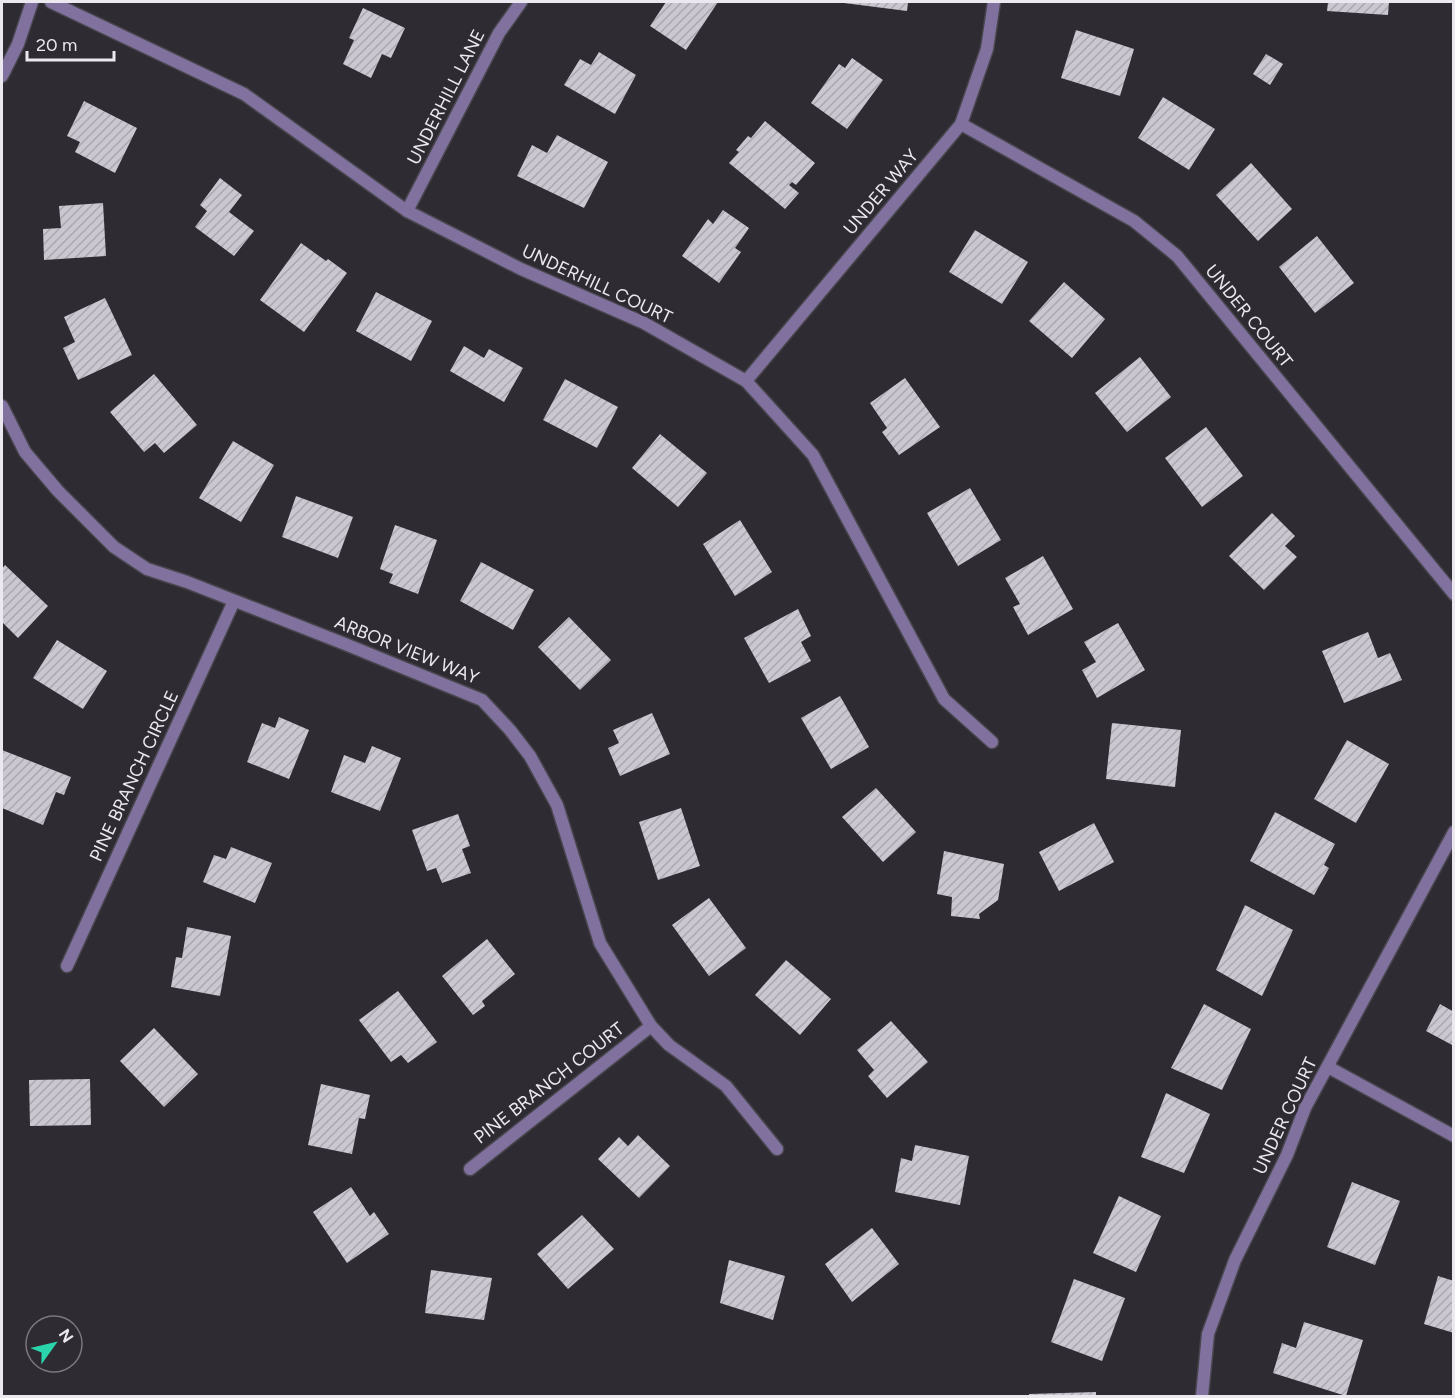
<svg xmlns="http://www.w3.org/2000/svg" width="1455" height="1398" viewBox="0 0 1455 1398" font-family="Figtree,sans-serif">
<defs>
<pattern id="building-hatch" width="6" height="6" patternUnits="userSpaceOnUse" patternTransform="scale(1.5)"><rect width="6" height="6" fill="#cac7d1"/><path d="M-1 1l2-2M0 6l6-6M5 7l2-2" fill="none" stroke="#a9a7af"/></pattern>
</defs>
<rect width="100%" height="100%" fill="#2e2b33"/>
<!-- building -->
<g fill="url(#building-hatch)">
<path d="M 666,2 L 718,2 L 686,50 L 650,26 Z"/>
<path d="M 844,2 L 908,2 L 907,11 L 844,3 Z"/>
<path d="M 1328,2 L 1389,2 L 1388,15 L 1327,11 Z"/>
<path d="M 363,8 L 405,28 L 391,58 L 382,54 L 371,78 L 343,64 L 354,40 L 349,38 Z"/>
<path d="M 1076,30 L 1134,49 L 1120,96 L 1061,78 Z"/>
<path d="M 599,52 L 636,75 L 615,114 L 564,85 L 580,59 L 591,65 Z"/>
<path d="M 1266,54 L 1283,64 L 1270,85 L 1253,74 Z"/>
<path d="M 852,58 L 883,80 L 847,129 L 811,103 L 839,64 L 845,68 Z"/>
<path d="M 1163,97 L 1215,129 L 1189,170 L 1138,138 Z"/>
<path d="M 84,101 L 137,128 L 115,173 L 75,152 L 80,142 L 67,136 Z"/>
<path d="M 765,121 L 815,163 L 796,185 L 792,182 L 789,185 L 799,193 L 785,209 L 729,163 L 739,152 L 736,150 L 748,136 L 751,138 Z"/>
<path d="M 557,135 L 608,162 L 584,208 L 517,176 L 532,145 L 547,153 Z"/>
<path d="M 1251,163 L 1292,209 L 1258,241 L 1216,195 Z"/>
<path d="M 220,178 L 242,195 L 229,212 L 254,231 L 234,256 L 195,227 L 207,211 L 200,205 Z"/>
<path d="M 103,203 L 106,256 L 44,260 L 43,229 L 61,228 L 59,206 Z"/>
<path d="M 723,210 L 749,228 L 735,248 L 741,252 L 719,283 L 682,256 L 708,219 L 713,224 Z"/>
<path d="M 975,230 L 1028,262 L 1002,304 L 949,272 Z"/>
<path d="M 1317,236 L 1354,283 L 1315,313 L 1279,267 Z"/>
<path d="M 301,243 L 326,261 L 328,259 L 347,273 L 304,332 L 260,300 Z"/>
<path d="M 1064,282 L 1105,319 L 1072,358 L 1029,321 Z"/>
<path d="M 376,292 L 432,321 L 411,361 L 356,331 Z"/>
<path d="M 105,298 L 132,355 L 78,380 L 63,348 L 75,342 L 64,317 Z"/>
<path d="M 464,346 L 484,358 L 489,349 L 523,368 L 504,402 L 450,371 Z"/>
<path d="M 1140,357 L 1171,397 L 1127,432 L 1095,393 Z"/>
<path d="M 154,374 L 197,425 L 164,453 L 155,443 L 144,452 L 110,412 Z"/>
<path d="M 905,378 L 940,427 L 899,455 L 882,432 L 887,428 L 870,403 Z"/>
<path d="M 565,379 L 618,407 L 597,448 L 543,420 Z"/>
<path d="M 1206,427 L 1243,476 L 1202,507 L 1165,458 Z"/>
<path d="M 660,434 L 707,473 L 678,507 L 632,468 Z"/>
<path d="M 233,441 L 274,465 L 241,522 L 199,498 Z"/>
<path d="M 970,488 L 1001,540 L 958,566 L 927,513 Z"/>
<path d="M 296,496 L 353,517 L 338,558 L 282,537 Z"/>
<path d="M 1272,513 L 1295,536 L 1285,546 L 1297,557 L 1264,590 L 1229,556 Z"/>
<path d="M 740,520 L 772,572 L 735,596 L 703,544 Z"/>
<path d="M 395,525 L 437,540 L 418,594 L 389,583 L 393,574 L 380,569 Z"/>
<path d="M 1043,556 L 1073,609 L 1028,635 L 1013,607 L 1020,604 L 1005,578 Z"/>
<path d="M 481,562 L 534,590 L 513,630 L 460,601 Z"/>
<path d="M 5,565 L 48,606 L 18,638 L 2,622 L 2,569 Z"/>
<path d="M 798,609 L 811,636 L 801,642 L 811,661 L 769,683 L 744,638 Z"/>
<path d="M 569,617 L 611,660 L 580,690 L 538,647 Z"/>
<path d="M 1118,623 L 1145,670 L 1097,698 L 1082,670 L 1096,662 L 1084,642 Z"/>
<path d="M 1368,632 L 1378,658 L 1390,653 L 1402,680 L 1344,703 L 1322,651 Z"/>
<path d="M 57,640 L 107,671 L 83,709 L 33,678 Z"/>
<path d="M 840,696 L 869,747 L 831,769 L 801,718 Z"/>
<path d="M 652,713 L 670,754 L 620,776 L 608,748 L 619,743 L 613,730 Z"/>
<path d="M 279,717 L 309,730 L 289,779 L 247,762 L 262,723 L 275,728 Z"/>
<path d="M 1112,723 L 1181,730 L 1175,787 L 1106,779 Z"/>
<path d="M 1347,740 L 1389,764 L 1356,823 L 1314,799 Z"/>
<path d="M 372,746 L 401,758 L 380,811 L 331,792 L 344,755 L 365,763 Z"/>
<path d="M 2,750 L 71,777 L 64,795 L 56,792 L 43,825 L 2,808 Z"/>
<path d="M 876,788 L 916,832 L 883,862 L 842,817 Z"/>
<path d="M 681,808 L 700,866 L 658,880 L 639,822 Z"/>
<path d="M 1275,812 L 1335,844 L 1324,865 L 1329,868 L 1314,895 L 1250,861 Z"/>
<path d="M 458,814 L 470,846 L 462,849 L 471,873 L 442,883 L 436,868 L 427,871 L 412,830 Z"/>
<path d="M 1094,823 L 1114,862 L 1059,891 L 1039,852 Z"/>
<path d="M 231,847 L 272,863 L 255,903 L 203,882 L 214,855 L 226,859 Z"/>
<path d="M 944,851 L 1004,864 L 998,900 L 979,914 L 980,919 L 951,916 L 952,897 L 937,894 Z"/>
<path d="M 709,898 L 746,948 L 709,976 L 672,925 Z"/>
<path d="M 1245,905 L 1293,930 L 1262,996 L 1216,970 Z"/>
<path d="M 187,927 L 231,936 L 220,996 L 171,987 L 176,957 L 182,958 Z"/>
<path d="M 487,939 L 515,974 L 482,1001 L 485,1006 L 473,1015 L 442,976 Z"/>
<path d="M 786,960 L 831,999 L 800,1035 L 755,995 Z"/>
<path d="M 398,991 L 437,1042 L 408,1063 L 401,1055 L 391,1062 L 359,1020 Z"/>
<path d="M 1204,1004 L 1251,1029 L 1222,1090 L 1171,1068 Z"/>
<path d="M 1440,1004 L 1454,1012 L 1454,1046 L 1426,1031 Z"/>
<path d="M 891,1021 L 928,1062 L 887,1098 L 868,1076 L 874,1070 L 857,1050 Z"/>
<path d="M 154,1028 L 198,1074 L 164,1107 L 120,1061 Z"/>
<path d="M 90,1079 L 91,1125 L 30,1126 L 29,1080 Z"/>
<path d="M 321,1084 L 370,1095 L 365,1119 L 359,1118 L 352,1154 L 308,1145 Z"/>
<path d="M 1166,1093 L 1210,1114 L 1184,1173 L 1141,1157 Z"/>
<path d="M 638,1135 L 670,1166 L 639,1198 L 598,1159 L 619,1137 L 628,1146 Z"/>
<path d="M 915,1145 L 969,1156 L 960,1205 L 895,1192 L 901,1158 L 912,1161 Z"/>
<path d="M 1352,1182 L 1400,1201 L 1375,1265 L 1327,1247 Z"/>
<path d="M 351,1187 L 370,1216 L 374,1212 L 389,1234 L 347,1263 L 313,1212 Z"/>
<path d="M 1119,1196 L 1161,1216 L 1136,1272 L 1093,1253 Z"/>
<path d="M 582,1215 L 614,1249 L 568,1289 L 537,1254 Z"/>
<path d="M 872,1228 L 899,1264 L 852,1302 L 825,1264 Z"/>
<path d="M 729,1260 L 785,1276 L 773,1320 L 720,1303 Z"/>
<path d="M 431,1270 L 492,1278 L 484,1320 L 425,1313 Z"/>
<path d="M 1438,1276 L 1454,1281 L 1454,1333 L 1424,1324 Z"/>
<path d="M 1074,1279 L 1125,1298 L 1102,1361 L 1051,1342 Z"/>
<path d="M 1304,1322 L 1363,1340 L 1346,1396 L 1273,1373 L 1282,1343 L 1296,1348 Z"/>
<path d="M 1096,1392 L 1096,1396 L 1029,1396 L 1029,1394 Z"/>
</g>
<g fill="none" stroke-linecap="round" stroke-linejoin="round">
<defs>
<g id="minor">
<path d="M 51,2 L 244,94 L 407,211 L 521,269 L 644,323 L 746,381 L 813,455 L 944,699 L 992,742"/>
<path d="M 2,76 L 18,44 L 32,2"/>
<path d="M 961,124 L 1134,221 L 1177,256 L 1454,594"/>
<path d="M 407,211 L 499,33 L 521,2"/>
<path d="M 746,381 L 961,124 L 987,49 L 994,2"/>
<path d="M 2,406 L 25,452 L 58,491 L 114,547 L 147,569 L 187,582 L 345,644 L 482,700 L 510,730 L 530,756 L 557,805 L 600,943 L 651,1026 L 669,1045 L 726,1086 L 777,1149"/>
<path d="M 67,966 L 234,601"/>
<path d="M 1328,1067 L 1454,1136"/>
<path d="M 470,1169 L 651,1026"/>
<path d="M 1202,1396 L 1208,1334 L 1235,1260 L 1287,1155 L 1305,1108 L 1454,832"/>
</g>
</defs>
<!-- minor casing -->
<use href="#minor" stroke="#48464d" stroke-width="15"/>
<!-- minor -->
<use href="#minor" stroke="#81719f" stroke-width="12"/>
</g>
<g text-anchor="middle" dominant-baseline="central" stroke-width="6" stroke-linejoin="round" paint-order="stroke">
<!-- street labels -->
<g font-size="18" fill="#ebe9ef" stroke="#2e2b33">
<text transform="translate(446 97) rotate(-63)">UNDERHILL LANE</text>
<text transform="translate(881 192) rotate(-50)">UNDER WAY</text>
<text transform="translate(597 284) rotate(25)">UNDERHILL COURT</text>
<text transform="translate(1249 316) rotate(51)">UNDER COURT</text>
<text transform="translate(407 650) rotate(22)">ARBOR VIEW WAY</text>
<text transform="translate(134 776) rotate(-65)">PINE BRANCH CIRCLE</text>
<text transform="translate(549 1083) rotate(-38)">PINE BRANCH COURT</text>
<text transform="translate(1285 1116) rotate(-65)">UNDER COURT</text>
</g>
</g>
<!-- border -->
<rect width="1455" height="1398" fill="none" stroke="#ebe9ef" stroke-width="6"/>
<!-- north arrow -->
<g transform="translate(54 1344) rotate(56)"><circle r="28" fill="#2e2b33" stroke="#7a777e" stroke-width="1.5"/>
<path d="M0-4.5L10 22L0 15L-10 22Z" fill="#2ad5ac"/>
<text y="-9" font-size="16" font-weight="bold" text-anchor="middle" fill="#ebe9ef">N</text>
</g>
<!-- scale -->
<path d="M27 51v9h87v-9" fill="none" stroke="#ebe9ef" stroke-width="3"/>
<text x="36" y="51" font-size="18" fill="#ebe9ef" stroke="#2e2b33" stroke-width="4.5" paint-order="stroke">20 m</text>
</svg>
